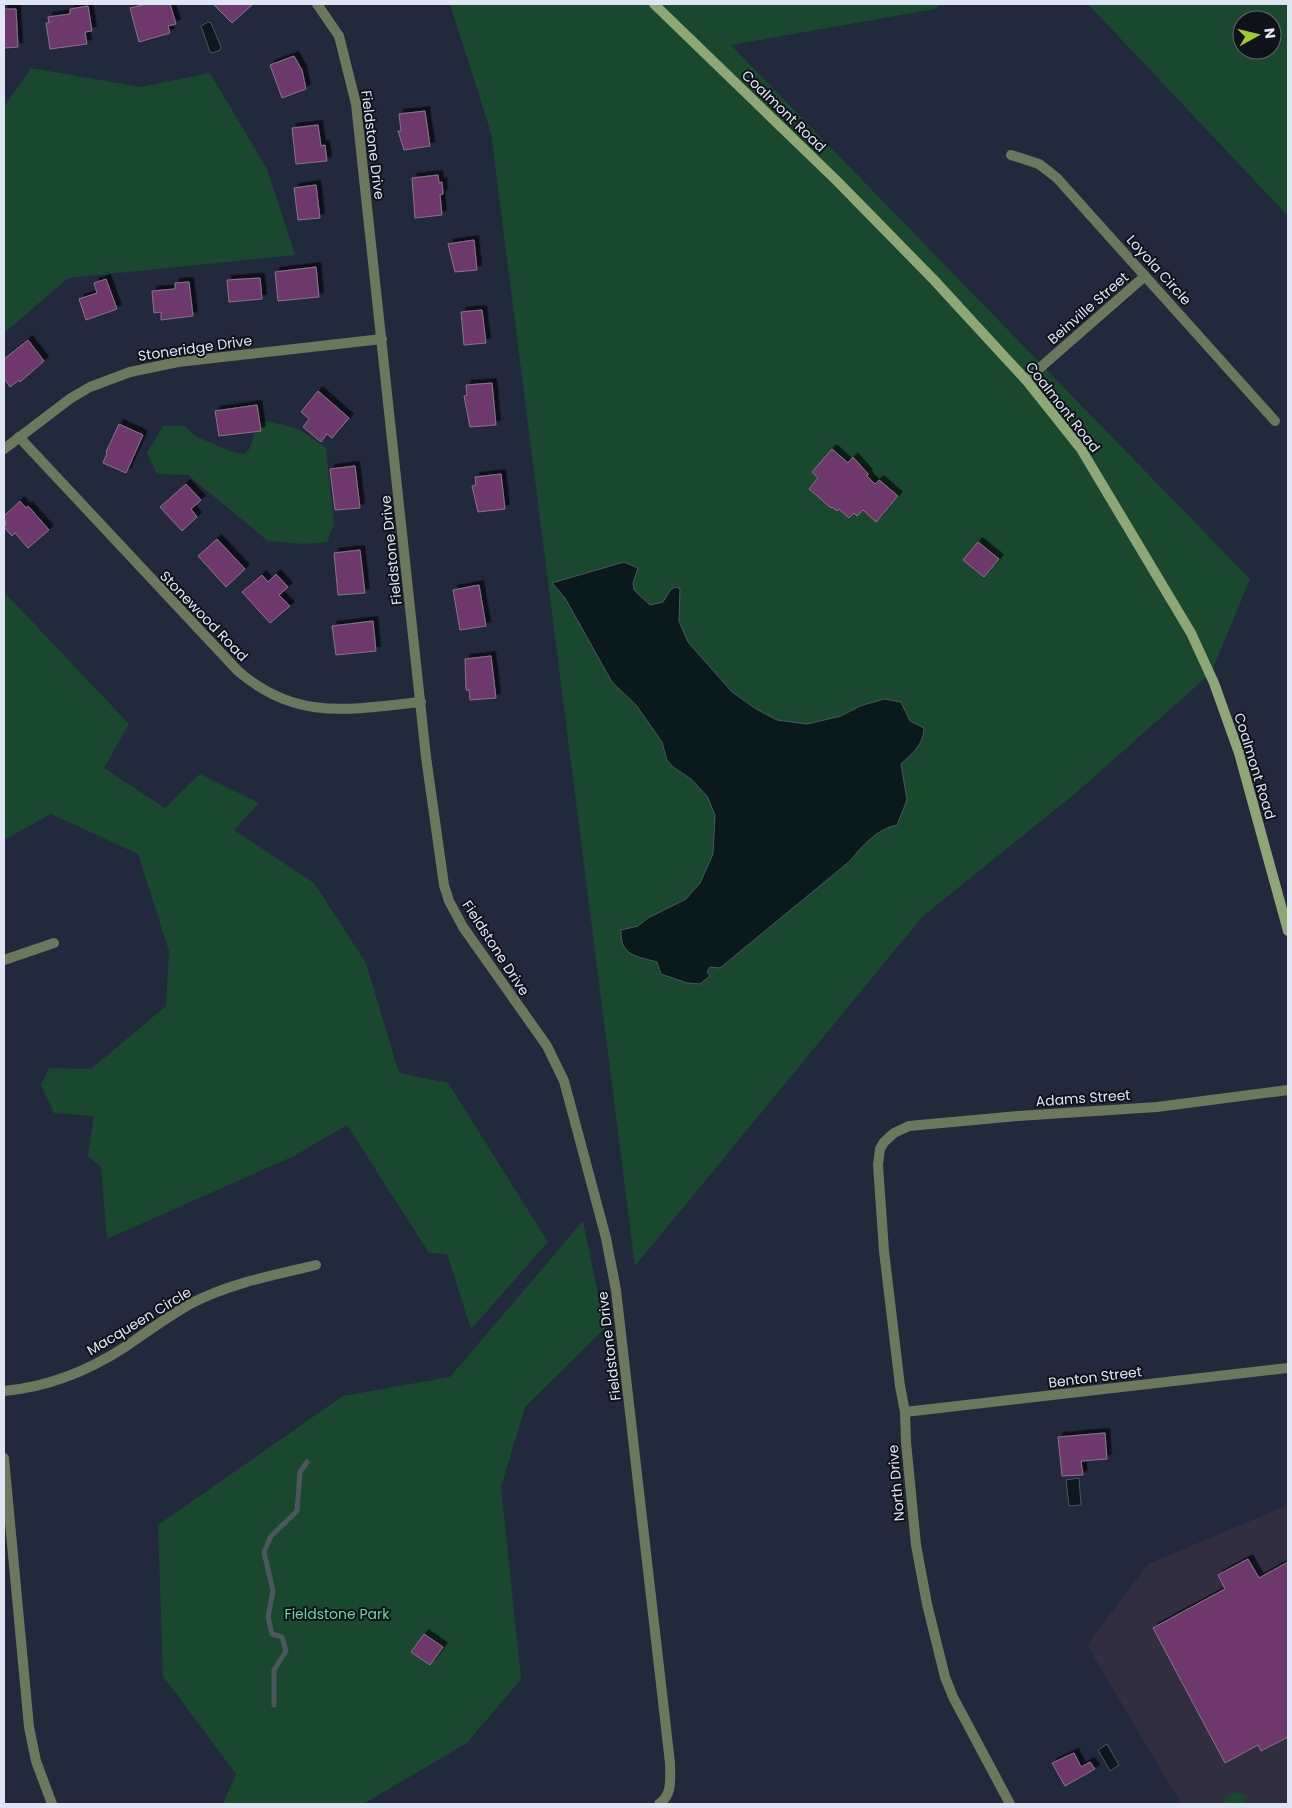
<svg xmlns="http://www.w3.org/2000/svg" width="1292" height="1808" viewBox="0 0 1292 1808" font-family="Poppins,sans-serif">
<defs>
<filter id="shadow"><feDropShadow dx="4.5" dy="-4.5" stdDeviation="0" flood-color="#0009"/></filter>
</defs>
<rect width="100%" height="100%" fill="#22293d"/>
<!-- commercial -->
<path fill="#302e3f" d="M 1288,1505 L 1288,1804 L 1181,1804 L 1087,1645 L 1148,1564 Z"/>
<!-- green -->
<g fill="#19482f" fill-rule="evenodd">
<path d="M 450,4 L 941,4 L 935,9 L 731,45 L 1250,579 L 1211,673 L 1077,792 L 922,917 L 635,1266 L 491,133 Z"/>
<path d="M 1088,4 L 1288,4 L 1288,216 ZM 1242,20 L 1272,20 L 1272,50 L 1242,50 Z"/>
<path d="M 31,68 L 140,87 L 210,73 L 267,169 L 295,255 L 68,278 L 4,333 L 4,107 Z"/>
<path d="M 267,421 L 299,429 L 326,448 L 334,524 L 327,542 L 304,544 L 268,541 L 188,475 L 157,474 L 147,453 L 163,426 L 184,426 L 197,437 L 233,452 L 245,454 L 250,448 L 257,425 Z"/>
<path d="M 4,592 L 129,724 L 104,768 L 165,808 L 200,774 L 259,803 L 234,830 L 314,883 L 366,963 L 399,1073 L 448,1083 L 548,1242 L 471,1329 L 447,1254 L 429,1253 L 347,1125 L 294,1156 L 107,1239 L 101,1167 L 88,1156 L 94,1116 L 54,1113 L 41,1085 L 49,1068 L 91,1069 L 166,1006 L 169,951 L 138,854 L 51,814 L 4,840 Z"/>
<path d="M 583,1221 L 605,1328 L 525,1407 L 501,1487 L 521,1679 L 467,1743 L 363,1804 L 223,1804 L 236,1774 L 163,1676 L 158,1525 L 343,1396 L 450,1377 Z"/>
<path d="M 1236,1792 L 1247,1796 L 1243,1804 L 1222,1804 L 1227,1796 Z"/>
</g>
<!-- water -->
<g fill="#0b191d" stroke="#4b565d">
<path d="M 208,22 L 211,23 L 221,47 L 220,50 L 213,53 L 210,52 L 201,26 Z"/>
<path d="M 624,562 L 638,568 L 633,583 L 634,590 L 650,605 L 663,602 L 671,589 L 676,587 L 680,589 L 679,621 L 688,642 L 732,692 L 756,709 L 777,720 L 807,724 L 841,716 L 860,706 L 884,699 L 901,702 L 910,721 L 924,728 C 924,744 912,754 901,764 L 907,800 L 897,825 C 877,829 863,845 850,861 L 720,968 L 710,967 L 707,972 L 710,976 L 700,984 L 687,983 L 661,974 L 657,962 C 636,956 620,956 621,930 L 638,926 L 648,918 L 686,899 L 700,883 L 713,854 L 715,815 L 707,796 L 691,779 L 673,767 L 667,760 L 662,742 L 636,705 L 612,682 L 565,598 L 552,583 Z"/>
<path d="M 1079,1478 L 1081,1505 L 1069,1506 L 1066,1480 Z"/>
<path d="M 1107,1744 L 1119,1765 L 1110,1771 L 1098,1750 Z"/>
</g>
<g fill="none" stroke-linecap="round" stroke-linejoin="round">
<!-- stream -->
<path stroke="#4b565d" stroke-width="5" d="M 274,1705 L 274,1670 L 286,1651 L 282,1637 L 272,1634 L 268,1617 L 273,1591 L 264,1552 L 271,1536 L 297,1511 L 300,1472 L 307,1462"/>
</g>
<!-- building -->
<g fill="#6e386d" stroke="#897487" filter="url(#shadow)">
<path d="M 147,4 L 170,4 L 176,24 L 168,26 L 170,33 L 139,42 L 130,8 Z"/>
<path d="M 213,4 L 253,4 L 232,23 Z"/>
<path d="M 88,6 L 92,31 L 85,32 L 87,44 L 50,49 L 46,23 L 49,23 L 48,17 L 70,14 L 70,9 Z"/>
<path d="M 4,9 L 16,9 L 18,47 L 4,48 Z"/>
<path d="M 294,56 L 302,70 L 306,89 L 282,98 L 270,65 Z"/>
<path d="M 425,111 L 430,146 L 404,150 L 398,131 L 401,131 L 399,114 Z"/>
<path d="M 318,125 L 321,146 L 325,145 L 327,161 L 296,164 L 292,128 Z"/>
<path d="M 438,175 L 439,183 L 442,182 L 443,194 L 440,195 L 442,215 L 415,218 L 412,178 Z"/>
<path d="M 316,185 L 320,218 L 298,220 L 294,188 Z"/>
<path d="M 474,240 L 477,270 L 455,272 L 448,244 Z"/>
<path d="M 316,267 L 319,297 L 278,301 L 275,272 Z"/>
<path d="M 260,278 L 262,299 L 229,302 L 227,280 Z"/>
<path d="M 106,279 L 117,309 L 86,320 L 79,299 L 97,293 L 94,283 Z"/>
<path d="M 189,282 L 193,316 L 161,320 L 161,312 L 154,313 L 152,291 L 175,289 L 175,283 Z"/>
<path d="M 482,310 L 486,343 L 464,345 L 461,312 Z"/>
<path d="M 28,340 L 44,361 L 20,382 L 19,380 L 10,387 L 4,378 L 4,359 Z"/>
<path d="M 492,383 L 496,425 L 470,427 L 464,396 L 467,395 L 466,385 Z"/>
<path d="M 318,391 L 349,418 L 332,438 L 327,434 L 321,442 L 303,427 L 309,419 L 301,412 Z"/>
<path d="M 257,405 L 261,431 L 219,436 L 215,411 Z"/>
<path d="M 119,424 L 143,435 L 126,473 L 103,463 L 107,453 L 106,452 Z"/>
<path d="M 832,449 L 848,463 L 853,457 L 868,474 L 867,476 L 875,484 L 879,480 L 898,496 L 876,522 L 863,510 L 857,516 L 854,513 L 849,518 L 839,509 L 837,511 L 832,507 L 831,508 L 809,489 L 818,478 L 812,472 Z"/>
<path d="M 355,466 L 360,508 L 335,510 L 330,469 Z"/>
<path d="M 501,474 L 505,509 L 478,512 L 472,486 L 476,485 L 475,477 Z"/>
<path d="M 186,484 L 201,500 L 191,509 L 197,517 L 182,531 L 160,507 Z"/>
<path d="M 20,501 L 26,508 L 28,506 L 49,530 L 28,548 L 15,533 L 12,536 L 4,527 L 6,525 L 4,516 Z"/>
<path d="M 217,539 L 245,569 L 226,587 L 198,556 Z"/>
<path d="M 978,542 L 999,559 L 984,577 L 963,560 Z"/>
<path d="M 360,550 L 365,593 L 338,595 L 334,553 Z"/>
<path d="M 276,574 L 288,587 L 279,595 L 290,606 L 270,623 L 242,592 L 262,575 L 268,582 Z"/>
<path d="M 479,585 L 486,626 L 460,630 L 453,590 Z"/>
<path d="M 373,621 L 376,651 L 336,655 L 332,626 Z"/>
<path d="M 491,656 L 496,698 L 470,700 L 469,690 L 466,690 L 465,659 Z"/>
<path d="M 1105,1433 L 1107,1459 L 1081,1461 L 1083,1475 L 1062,1476 L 1058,1437 Z"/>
<path d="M 1248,1559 L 1259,1578 L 1288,1562 L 1288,1737 L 1261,1751 L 1258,1745 L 1225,1763 L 1153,1628 L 1225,1589 L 1218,1575 Z"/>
<path d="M 424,1634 L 443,1647 L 430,1665 L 411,1652 Z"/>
<path d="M 1074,1753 L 1081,1767 L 1090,1762 L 1095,1769 L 1065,1786 L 1052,1763 Z"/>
</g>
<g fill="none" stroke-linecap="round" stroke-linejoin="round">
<!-- street -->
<g stroke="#6a795b" stroke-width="10">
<path d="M 317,4 L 339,36 L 356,104 L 426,757 L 444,885 L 449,901 L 463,927 L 547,1046 L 564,1081 L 606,1238 L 616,1290 L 670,1763 C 670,1778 673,1795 659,1804"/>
<path d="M 1011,155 L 1039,164 L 1057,178 L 1275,421"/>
<path d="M 1026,380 L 1145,276"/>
<path d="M 19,437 L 238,671 C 297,722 350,709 421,702"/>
<path d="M 4,449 L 71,398 L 90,387 L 130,372 L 178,362 L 382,339"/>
<path d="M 4,960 L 54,943"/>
<path d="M 4,1391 C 48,1387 88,1371 125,1347 C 147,1332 168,1316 192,1303 C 231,1283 274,1275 316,1265"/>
<path d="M 905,1412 L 1288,1368"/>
<path d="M 4,1458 L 29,1727 L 36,1761 L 52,1804"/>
<path d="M 1010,1804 L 953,1697 L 945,1677 L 927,1604 L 916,1545 L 906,1442 L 905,1412 L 900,1386 L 884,1251 L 878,1165 L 880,1149 L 884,1142 L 894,1133 L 909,1126 L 1018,1116 L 1157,1107 L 1288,1090"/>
</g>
<!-- secondary -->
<path stroke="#8fa676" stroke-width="10" d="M 654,4 L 837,181 L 934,280 L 1026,380 L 1081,449 L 1191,633 L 1214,683 L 1239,753 L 1288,931"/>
</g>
<g text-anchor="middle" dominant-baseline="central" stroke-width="4" stroke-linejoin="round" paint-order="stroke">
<!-- street labels -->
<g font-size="14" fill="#e0e5f3" stroke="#0f121b">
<text transform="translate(784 111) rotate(44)">Coalmont Road</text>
<text transform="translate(373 145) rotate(83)">Fieldstone Drive</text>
<text transform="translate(1159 270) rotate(48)">Loyola Circle</text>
<text transform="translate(1088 308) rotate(-41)">Beinville Street</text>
<text transform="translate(195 348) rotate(-8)">Stoneridge Drive</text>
<text transform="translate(1063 407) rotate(52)">Coalmont Road</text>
<text transform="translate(391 550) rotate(-96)">Fieldstone Drive</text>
<text transform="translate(204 616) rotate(46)">Stonewood Road</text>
<text transform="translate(1255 766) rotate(73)">Coalmont Road</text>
<text transform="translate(496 948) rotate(57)">Fieldstone Drive</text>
<text transform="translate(1083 1098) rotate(-4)">Adams Street</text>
<text transform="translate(139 1321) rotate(-31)">Macqueen Circle</text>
<text transform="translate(609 1346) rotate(-97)">Fieldstone Drive</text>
<text transform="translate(1095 1377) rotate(-7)">Benton Street</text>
<text transform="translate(896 1483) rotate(-95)">North Drive</text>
</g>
<!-- park labels -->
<g font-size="14" fill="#6bd99c" stroke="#0f121b">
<text x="337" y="1614">Fieldstone Park</text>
</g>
</g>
<!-- border -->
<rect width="1292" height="1808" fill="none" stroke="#e0e5f3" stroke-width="10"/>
<!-- north arrow -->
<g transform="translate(1257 35) rotate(82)"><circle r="24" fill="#0f121b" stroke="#636671"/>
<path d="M0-4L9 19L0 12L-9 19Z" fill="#a0c92b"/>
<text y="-8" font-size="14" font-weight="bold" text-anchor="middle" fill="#e0e5f3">N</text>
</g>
</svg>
